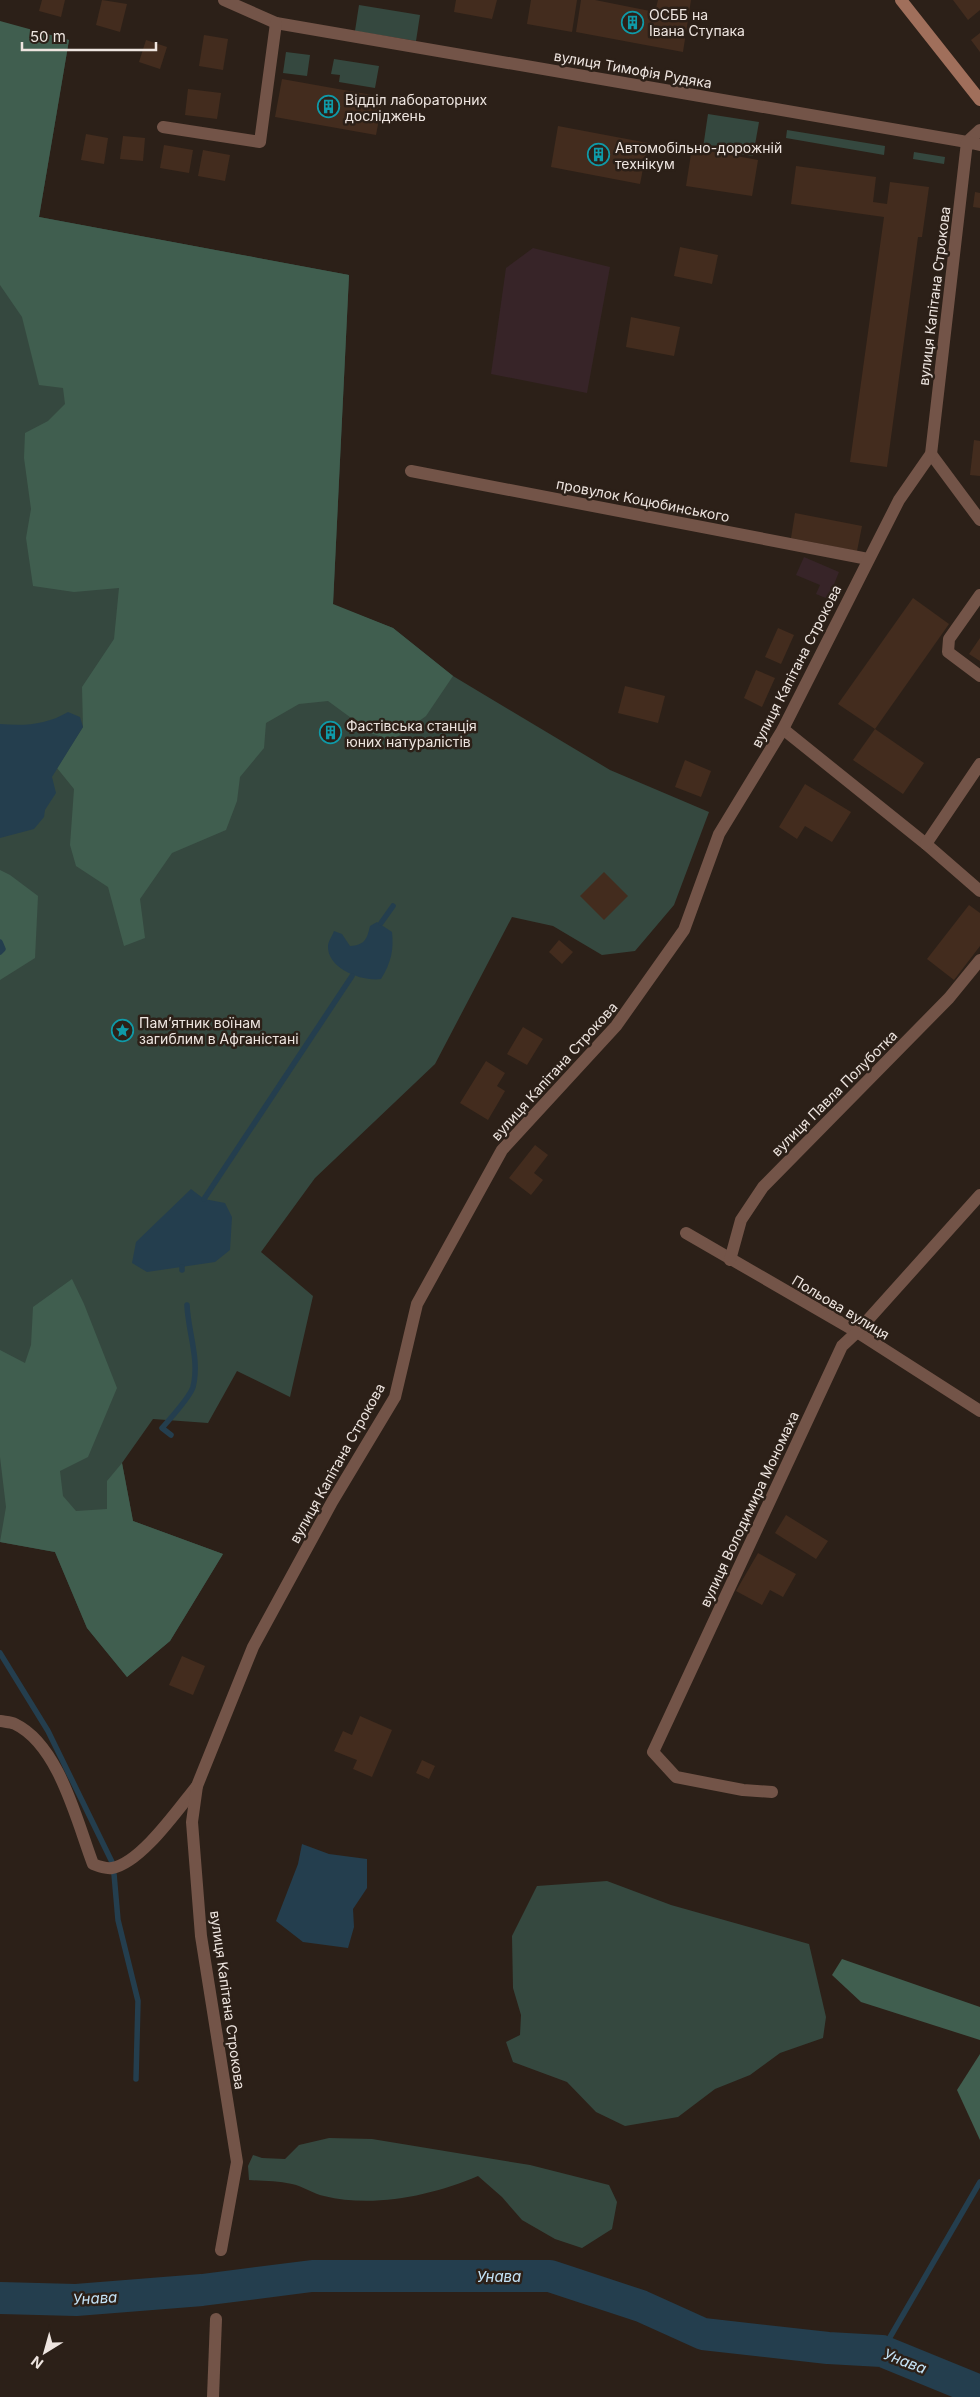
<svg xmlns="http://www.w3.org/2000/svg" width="980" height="2397" viewBox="0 0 980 2397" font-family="Inter,sans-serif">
<rect width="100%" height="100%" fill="#2c2018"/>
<!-- industrial -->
<g fill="#372428">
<path d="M 533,248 L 610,267 L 587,393 L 491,374 L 506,268 Z"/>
<path d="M 804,557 L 839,572 L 828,599 L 816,594 L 820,585 L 796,575 Z"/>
</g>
<!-- green -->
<g fill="#35483f">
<path d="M 359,5 L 420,15 L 416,41 L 355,31 Z"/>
<path d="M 0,22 L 69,40 L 39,217 L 349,275 L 333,605 L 393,628 L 453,676 L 610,770 L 709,812 L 674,905 L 635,951 L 602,955 L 553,926 L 512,917 L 435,1064 L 315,1178 L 261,1252 L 313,1296 L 290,1397 L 237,1371 L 208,1423 L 153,1419 L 122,1463 L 133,1521 L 223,1554 L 170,1641 L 127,1677 L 87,1628 L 55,1552 L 0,1542 Z"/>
<path d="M 286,52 L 310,55 L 307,76 L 283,73 Z"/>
<path d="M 334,59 L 379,66 L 375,88 L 339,82 L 340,75 L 331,74 Z"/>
<path d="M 708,114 L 759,122 L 753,156 L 703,148 Z"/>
<path d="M 787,130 L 885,146 L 884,155 L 786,138 Z"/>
<path d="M 914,152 L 945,157 L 944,164 L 913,159 Z"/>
<path d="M 607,1881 L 671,1905 L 809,1944 L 826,2017 L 823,2038 L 780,2053 L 750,2075 L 715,2089 L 678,2117 L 625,2126 L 596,2112 L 567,2082 L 513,2062 L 506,2042 L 520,2035 L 521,2015 L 513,1988 L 512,1936 L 537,1886 Z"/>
<path d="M 329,2138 L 372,2139 L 530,2165 L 609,2185 L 617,2202 L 612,2229 L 582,2248 L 555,2239 L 522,2220 L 502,2197 L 478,2176 C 431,2196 373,2208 324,2196 C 313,2194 303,2186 292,2184 C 278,2181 263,2181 249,2180 L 248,2166 L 253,2155 L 262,2158 L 285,2159 L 299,2145 Z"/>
</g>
<!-- forest -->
<g fill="#405e4f">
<path d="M 0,21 L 69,40 L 39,217 L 349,275 L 333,604 L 393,628 L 453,676 L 426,716 L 393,740 L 373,734 L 328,701 L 299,704 L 266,723 L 264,748 L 240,777 L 237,801 L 226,830 L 172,853 L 140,899 L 145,938 L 124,946 L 108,887 L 76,866 L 70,845 L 74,789 L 57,768 L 83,727 L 82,687 L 114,639 L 119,588 L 74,592 L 33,586 L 26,538 L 31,509 L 24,458 L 25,433 L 48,421 L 65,404 L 63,388 L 39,385 L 22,317 L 0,285 Z"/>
<path d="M 0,870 L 10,875 L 38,896 L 35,958 L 0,980 Z"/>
<path d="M 72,1279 L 84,1304 L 117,1388 L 88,1457 L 60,1471 L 63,1496 L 76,1511 L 107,1509 L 107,1481 L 122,1463 L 133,1521 L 223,1554 L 170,1641 L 127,1677 L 87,1628 L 55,1552 L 0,1542 L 6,1507 L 0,1457 L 0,1350 L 25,1363 L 31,1345 L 33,1307 Z"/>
<path d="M 842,1959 L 980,2007 L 980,2040 L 861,2002 L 832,1975 Z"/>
<path d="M 980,2054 L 980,2140 L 957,2090 Z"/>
</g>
<!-- water -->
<g fill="#243e4e">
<path d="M 68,712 L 80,717 L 83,727 L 52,777 L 56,793 L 45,810 L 44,817 L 34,829 L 0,838 L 0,724 C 25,726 46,725 68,712 Z"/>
<path d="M 377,922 L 392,932 C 394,950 391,963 381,979 C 363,982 327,969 328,946 C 328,942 332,936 334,931 L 342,934 L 350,946 C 365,945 367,939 370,926 Z"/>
<path d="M 191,1189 L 204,1199 L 225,1203 L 232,1217 L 230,1250 L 215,1262 L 147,1272 L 132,1263 L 136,1242 Z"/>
<path d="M 302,1844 L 329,1854 L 367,1859 L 367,1888 L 353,1909 L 354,1927 L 348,1948 L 303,1942 L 276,1921 L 298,1864 Z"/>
</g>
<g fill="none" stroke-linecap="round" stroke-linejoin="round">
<!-- stream -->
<g stroke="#243e4e" stroke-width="5.5">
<path d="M 381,923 L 393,906"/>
<path d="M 0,942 L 3,949 L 0,952"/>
<path d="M 204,1199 L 352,976"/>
<path d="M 182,1267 L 182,1270"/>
<path d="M 171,1435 L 162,1428 C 170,1419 190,1397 193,1387 C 200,1360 188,1332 187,1305"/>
<path d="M 0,1653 L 48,1731 L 112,1862"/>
<path d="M 114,1874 L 118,1920 L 138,2001 L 136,2079"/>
<path d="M 882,2351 L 980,2182"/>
</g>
<!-- river -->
<path stroke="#243e4e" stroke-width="32" d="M 0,2298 L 76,2300 L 202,2290 L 312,2276 L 550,2276 L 641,2306 L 703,2334 L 828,2348 L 882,2351 L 980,2391"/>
</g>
<!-- building -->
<g fill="#432c1e">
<path d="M 42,0 L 65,0 L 61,17 L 39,11 Z"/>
<path d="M 102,0 L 127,4 L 120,32 L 96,25 Z"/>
<path d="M 456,0 L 497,0 L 492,19 L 454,12 Z"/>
<path d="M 531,0 L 577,0 L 572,32 L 527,24 Z"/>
<path d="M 581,0 L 595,0 L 655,12 L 658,0 L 691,0 L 683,52 L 576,32 Z"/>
<path d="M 953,0 L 980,0 L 980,10 L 968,20 Z"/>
<path d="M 980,33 L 980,52 L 971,40 Z"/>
<path d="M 204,35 L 228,39 L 223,70 L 199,66 Z"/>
<path d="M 146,40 L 167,47 L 160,69 L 139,62 Z"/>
<path d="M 282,79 L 383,97 L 376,135 L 275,117 Z"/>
<path d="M 188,89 L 221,93 L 217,119 L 185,115 Z"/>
<path d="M 558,126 L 648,143 L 640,184 L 551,167 Z"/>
<path d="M 86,134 L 108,138 L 104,164 L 81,160 Z"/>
<path d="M 123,136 L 145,138 L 143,161 L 120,159 Z"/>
<path d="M 164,145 L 193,150 L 189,173 L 160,168 Z"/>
<path d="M 692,148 L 758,160 L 752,196 L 686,186 Z"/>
<path d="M 203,150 L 230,155 L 225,181 L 198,176 Z"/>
<path d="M 796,166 L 876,177 L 873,202 L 887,204 L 890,182 L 929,187 L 922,237 L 918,237 L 887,467 L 850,462 L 884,217 L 791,204 Z"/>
<path d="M 975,192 L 980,193 L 980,208 L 973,207 Z"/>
<path d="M 680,247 L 718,255 L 712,284 L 674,276 Z"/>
<path d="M 631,317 L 680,327 L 674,356 L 626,347 Z"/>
<path d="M 974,440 L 980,441 L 980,476 L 970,475 Z"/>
<path d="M 795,513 L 862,526 L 857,551 L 791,538 Z"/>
<path d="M 913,598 L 949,624 L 875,729 L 838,704 Z"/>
<path d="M 778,628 L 794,635 L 781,664 L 765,657 Z"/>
<path d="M 980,638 L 980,661 L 969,654 Z"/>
<path d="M 756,670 L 775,678 L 762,707 L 744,698 Z"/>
<path d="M 625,686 L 665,696 L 658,723 L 618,713 Z"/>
<path d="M 323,725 L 340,729 L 337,742 L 320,737 Z"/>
<path d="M 875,729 L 924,763 L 903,794 L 853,760 Z"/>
<path d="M 685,760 L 711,771 L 701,797 L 675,787 Z"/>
<path d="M 805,784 L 851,812 L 832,842 L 805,826 L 797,839 L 779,827 Z"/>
<path d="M 604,872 L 628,896 L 604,920 L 580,896 Z"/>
<path d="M 969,905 L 980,913 L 980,946 L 954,980 L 927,959 Z"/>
<path d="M 559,940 L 573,952 L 562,964 L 549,952 Z"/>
<path d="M 523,1027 L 543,1039 L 527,1065 L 507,1054 Z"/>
<path d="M 486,1061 L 505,1073 L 497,1086 L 505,1091 L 488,1120 L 460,1103 Z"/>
<path d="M 535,1145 L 548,1155 L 534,1173 L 543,1180 L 531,1195 L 509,1178 Z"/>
<path d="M 786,1515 L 828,1541 L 816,1559 L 775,1533 Z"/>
<path d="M 758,1553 L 796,1574 L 783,1597 L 770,1590 L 762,1605 L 736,1591 Z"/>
<path d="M 182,1656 L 205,1666 L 193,1695 L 169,1685 Z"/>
<path d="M 360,1716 L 392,1730 L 372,1777 L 353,1769 L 357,1760 L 334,1751 L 343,1731 L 352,1735 Z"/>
<path d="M 422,1760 L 435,1766 L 429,1779 L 416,1773 Z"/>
</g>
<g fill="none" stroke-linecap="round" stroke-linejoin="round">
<!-- street -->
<g stroke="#735448" stroke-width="12">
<path d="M 224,0 L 276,23 L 967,142 L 980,130"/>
<path d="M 163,127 L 260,142 L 276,23"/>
<path d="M 931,454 L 980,520"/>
<path d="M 411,471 L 868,559"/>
<path d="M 980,595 L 949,639 L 948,652 L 980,676"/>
<path d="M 783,729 L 926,844 L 980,891"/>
<path d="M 926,844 L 980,764"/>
<path d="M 686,1233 L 857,1332 L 980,1411"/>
<path d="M 730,1260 L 741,1220 L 763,1187 L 949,998 L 980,960"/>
<path d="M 0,1721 C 5,1722 11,1722 15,1724 C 59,1745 77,1822 93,1864 C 98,1866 106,1869 112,1868 C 141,1863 178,1809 197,1786"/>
<path d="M 772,1792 L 743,1790 L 676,1777 L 653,1752 L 842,1346 L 857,1332 L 980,1195"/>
<path d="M 221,2250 L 237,2162 L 201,1936 L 192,1822 L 197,1786 L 253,1647 L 332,1502 L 395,1397 L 417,1304 L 433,1275 L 502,1150 L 616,1026 L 684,930 L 719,834 L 783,729 L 899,500 L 931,454 L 967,142 L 980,145"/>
<path d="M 213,2397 L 216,2319"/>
</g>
<!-- secondary -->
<path stroke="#a06f5b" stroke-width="12" d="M 901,0 L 980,100"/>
</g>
<!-- icons -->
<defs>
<symbol id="building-ring" viewBox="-11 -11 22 22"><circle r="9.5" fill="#2c2018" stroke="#0f9aa8" stroke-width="1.5"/><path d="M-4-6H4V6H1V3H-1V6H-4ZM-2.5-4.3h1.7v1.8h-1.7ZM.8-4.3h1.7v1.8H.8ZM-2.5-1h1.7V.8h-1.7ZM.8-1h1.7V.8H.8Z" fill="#0f9aa8"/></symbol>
<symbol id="sight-ring" viewBox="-11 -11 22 22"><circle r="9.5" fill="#2c2018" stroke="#0f9aa8" stroke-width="1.5"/><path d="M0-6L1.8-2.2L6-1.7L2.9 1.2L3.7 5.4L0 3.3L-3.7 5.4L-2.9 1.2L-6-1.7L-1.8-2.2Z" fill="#0f9aa8"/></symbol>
</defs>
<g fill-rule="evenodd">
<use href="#building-ring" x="620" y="10" width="25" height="25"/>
<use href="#building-ring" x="316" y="94" width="25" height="25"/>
<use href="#building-ring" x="586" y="142" width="25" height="25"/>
<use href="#building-ring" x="318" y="720" width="25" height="25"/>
<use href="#sight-ring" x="110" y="1018" width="25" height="25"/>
</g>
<g text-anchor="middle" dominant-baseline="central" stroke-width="5" stroke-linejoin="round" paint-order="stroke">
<!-- poi labels -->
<g font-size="14" fill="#eee5e0" stroke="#2c2018" text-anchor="start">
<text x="649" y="14">ОСББ на<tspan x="649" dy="16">Івана Ступака</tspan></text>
<text x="345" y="99">Відділ лабораторних<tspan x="345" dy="16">досліджень</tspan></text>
<text x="615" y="147">Автомобільно-дорожній<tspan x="615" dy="16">технікум</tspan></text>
<text x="346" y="725">Фастівська станція<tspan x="346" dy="16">юних натуралістів</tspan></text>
<text x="139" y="1022">Пам’ятник воїнам<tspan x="139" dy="16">загиблим в Афганістані</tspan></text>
</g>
<!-- street labels -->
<g font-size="14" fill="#eee5e0" stroke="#2c2018">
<text transform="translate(633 69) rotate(10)">вулиця Тимофія Рудяка</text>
<text transform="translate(934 296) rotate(-83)">вулиця Капітана Строкова</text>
<text transform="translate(643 500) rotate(11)">провулок Коцюбинського</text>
<text transform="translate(796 666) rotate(-63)">вулиця Капітана Строкова</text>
<text transform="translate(554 1071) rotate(-48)">вулиця Капітана Строкова</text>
<text transform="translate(834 1093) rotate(-45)">вулиця Павла Полуботка</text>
<text transform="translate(841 1307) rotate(31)">Польова вулиця</text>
<text transform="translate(337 1463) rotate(-61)">вулиця Капітана Строкова</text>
<text transform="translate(749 1509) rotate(-65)">вулиця Володимира Мономаха</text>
<text transform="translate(228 2000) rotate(82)">вулиця Капітана Строкова</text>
</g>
<!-- water labels -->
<g font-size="15" font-style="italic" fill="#c4e3f7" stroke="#2c2018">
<text x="499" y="2276">Унава</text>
<text transform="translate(95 2298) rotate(-3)">Унава</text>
<text transform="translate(905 2361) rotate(21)">Унава</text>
</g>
</g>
<!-- north arrow -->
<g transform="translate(45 2352) rotate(217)" stroke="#2c2018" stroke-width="4" paint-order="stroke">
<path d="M0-4L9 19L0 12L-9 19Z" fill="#eee5e0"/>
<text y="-8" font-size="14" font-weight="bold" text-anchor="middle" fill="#eee5e0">N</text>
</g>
<!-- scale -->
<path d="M22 42v8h134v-8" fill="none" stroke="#eee5e0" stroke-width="2.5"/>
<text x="30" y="42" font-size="15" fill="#eee5e0" stroke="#2c2018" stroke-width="4" paint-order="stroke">50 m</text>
</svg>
